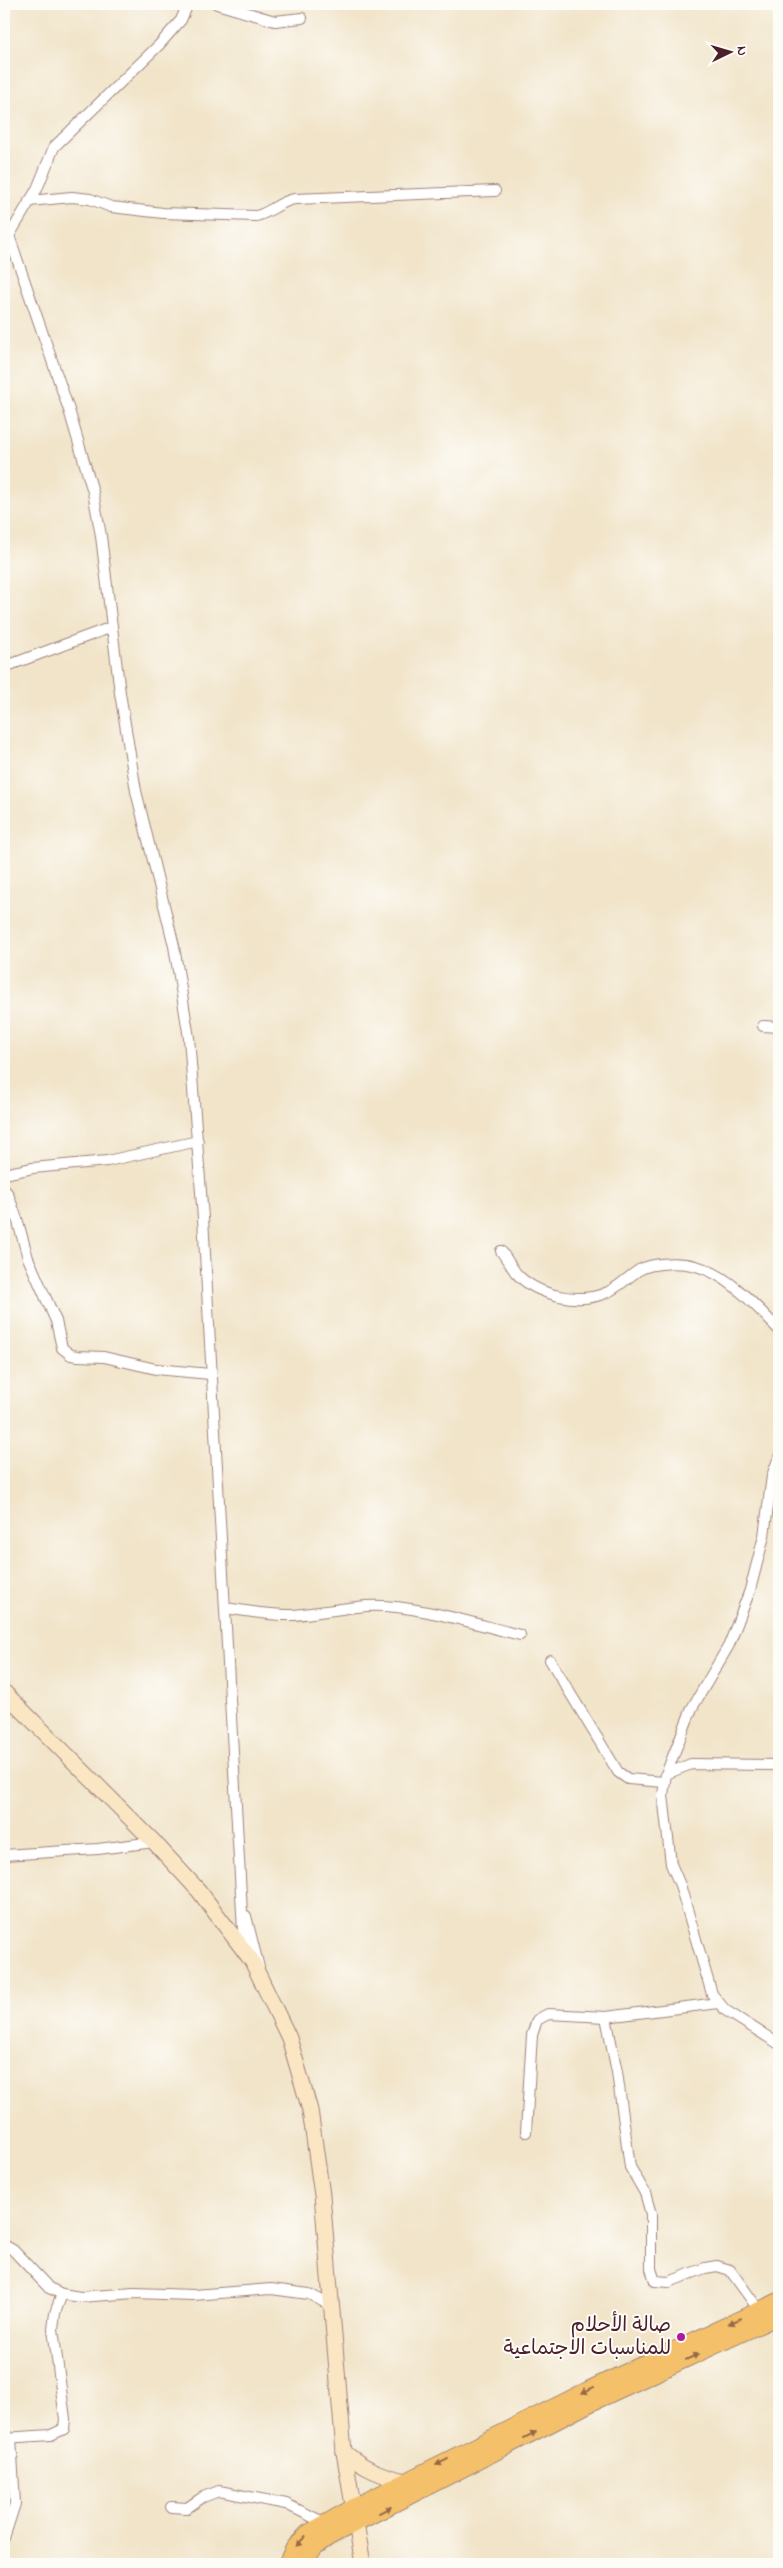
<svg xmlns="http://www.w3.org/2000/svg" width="783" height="2568" viewBox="0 0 783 2568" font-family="'Indie Flower','Playpen Sans Arabic',sans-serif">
<rect width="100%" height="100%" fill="#fdfcf7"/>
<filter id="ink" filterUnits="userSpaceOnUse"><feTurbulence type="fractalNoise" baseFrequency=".02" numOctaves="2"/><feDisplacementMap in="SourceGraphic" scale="10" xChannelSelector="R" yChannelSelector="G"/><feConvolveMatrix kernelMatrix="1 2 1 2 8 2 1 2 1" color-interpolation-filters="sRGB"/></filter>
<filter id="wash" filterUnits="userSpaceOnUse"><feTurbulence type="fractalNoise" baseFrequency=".0096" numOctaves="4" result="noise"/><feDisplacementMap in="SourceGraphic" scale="20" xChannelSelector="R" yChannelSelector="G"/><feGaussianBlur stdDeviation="1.12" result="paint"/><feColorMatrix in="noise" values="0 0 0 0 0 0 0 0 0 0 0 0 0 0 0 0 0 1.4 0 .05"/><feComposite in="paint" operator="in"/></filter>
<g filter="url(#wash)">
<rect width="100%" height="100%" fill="#f1e4c9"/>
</g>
<g filter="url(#ink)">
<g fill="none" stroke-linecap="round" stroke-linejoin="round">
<defs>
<g id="street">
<path d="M 217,4 L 275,21 L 302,18"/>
<path d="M 29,201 L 72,197 L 90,199 L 111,207 L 163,213 L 256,216 C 270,213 280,201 295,199 L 495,191"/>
<path d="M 4,221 L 69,410 L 93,492 L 101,536 L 120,693 L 136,791 L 174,946 L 189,1038 L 203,1218 L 244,1948"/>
<path d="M 9,236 L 37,189 L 54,147 L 159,45 L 181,20 L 188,4"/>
<path d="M 4,667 L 112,627"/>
<path d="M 763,1026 L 779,1027"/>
<path d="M 4,1174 L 33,1168 L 107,1161 L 198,1141"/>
<path d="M 4,1189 L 8,1194 L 18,1222 L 28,1258 L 56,1321 L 62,1348 L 71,1355 L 78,1356 L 104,1357 L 156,1369 L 210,1374"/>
<path d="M 501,1251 C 506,1258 511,1266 516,1273 C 537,1296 580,1305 608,1292 C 620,1286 628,1277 639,1270 C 654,1262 680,1262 696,1266 C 729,1275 756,1306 779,1330"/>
<path d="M 779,1457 L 772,1476 L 764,1536 L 750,1590 L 729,1645 L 692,1708 L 666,1774 L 663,1795 L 671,1864 L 680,1885 L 712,1994 L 725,2010 L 779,2044"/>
<path d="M 225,1608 C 248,1611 271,1616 294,1615 C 318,1613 342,1608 366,1606 C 411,1603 475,1624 520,1635"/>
<path d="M 550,1660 L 618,1772 L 628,1779 L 664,1782"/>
<path d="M 666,1774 L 691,1764 L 779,1765"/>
<path d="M 4,1855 L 98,1849 L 154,1842"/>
<path d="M 246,1916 L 259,1968"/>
<path d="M 606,2017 L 617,2072 L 630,2167 L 645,2193 L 651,2214 L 651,2269 L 655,2281 L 669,2282 L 705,2268 L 717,2266 L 730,2270 L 759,2310"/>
<path d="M 526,2132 L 532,2035 L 537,2020 L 548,2014 L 606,2017 L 718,2003"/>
<path d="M 4,2245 L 13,2250 L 49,2288 L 62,2294 L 80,2297 L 134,2293 L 193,2295 L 271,2289 L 309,2294 L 330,2305"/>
<path d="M 4,2438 L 51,2435 L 64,2429 L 65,2419 L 53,2329 L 55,2313 L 62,2294"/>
<path d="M 171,2507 L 187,2508 L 203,2497 L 219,2491 L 286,2504 L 325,2523"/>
<path d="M 4,2538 L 15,2504 L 11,2438"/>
</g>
<g id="secondary">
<path d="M 4,1692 L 154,1842 L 199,1891 L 252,1961 L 289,2038 L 310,2110 L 322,2195 L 344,2452 L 363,2564"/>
<path d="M 344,2452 C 363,2468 381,2476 406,2481"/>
</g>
<g id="primary">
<path d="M 286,2564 L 294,2548 L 308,2533 L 352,2508 L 590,2389 L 779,2301"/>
<path d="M 302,2564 L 316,2546 L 329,2537 L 595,2401 L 779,2316"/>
</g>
</defs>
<!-- street casing -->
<use href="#street" stroke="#9e827a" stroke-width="12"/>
<!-- secondary casing -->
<use href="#secondary" stroke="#9e827a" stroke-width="17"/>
<!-- primary casing -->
<use href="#primary" stroke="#9e827a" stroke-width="18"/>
<!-- street -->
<use href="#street" stroke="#fff" stroke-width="10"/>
<!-- secondary -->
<use href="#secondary" stroke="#fbe6c4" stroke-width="15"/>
<!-- primary -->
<use href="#primary" stroke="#f4c16b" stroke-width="16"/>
</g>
<!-- one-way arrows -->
<defs><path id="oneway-solid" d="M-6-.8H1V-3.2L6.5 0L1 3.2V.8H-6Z" transform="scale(1.25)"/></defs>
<g fill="#966848">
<use href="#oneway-solid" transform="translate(735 2321) rotate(155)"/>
<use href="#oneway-solid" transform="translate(692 2357) rotate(-25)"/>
<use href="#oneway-solid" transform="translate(588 2390) rotate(154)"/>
<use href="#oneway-solid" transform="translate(530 2435) rotate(-27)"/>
<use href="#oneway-solid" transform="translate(442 2462) rotate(153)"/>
<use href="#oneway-solid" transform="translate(385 2510) rotate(-27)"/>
<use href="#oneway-solid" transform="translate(301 2541) rotate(133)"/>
</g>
</g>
<!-- markers -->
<circle fill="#b5179e" stroke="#fdfcf7" stroke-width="2" cx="681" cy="2337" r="5"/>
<g text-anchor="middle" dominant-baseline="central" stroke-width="4" stroke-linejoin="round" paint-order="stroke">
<!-- poi labels -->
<g font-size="20" fill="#4a1f2b" stroke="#fdfcf7" text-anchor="end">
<text x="671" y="2326">صالة الأحلام<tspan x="671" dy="23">للمناسبات الاجتماعية</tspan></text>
</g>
</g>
<!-- margin -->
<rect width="783" height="2568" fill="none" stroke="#fdfcf7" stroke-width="20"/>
<!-- north arrow -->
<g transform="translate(730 52) rotate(85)" stroke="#fdfcf7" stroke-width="4" paint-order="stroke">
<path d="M0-4L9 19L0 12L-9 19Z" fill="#4a1f2b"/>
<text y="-8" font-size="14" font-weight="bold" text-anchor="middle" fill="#4a1f2b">N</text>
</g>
</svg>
